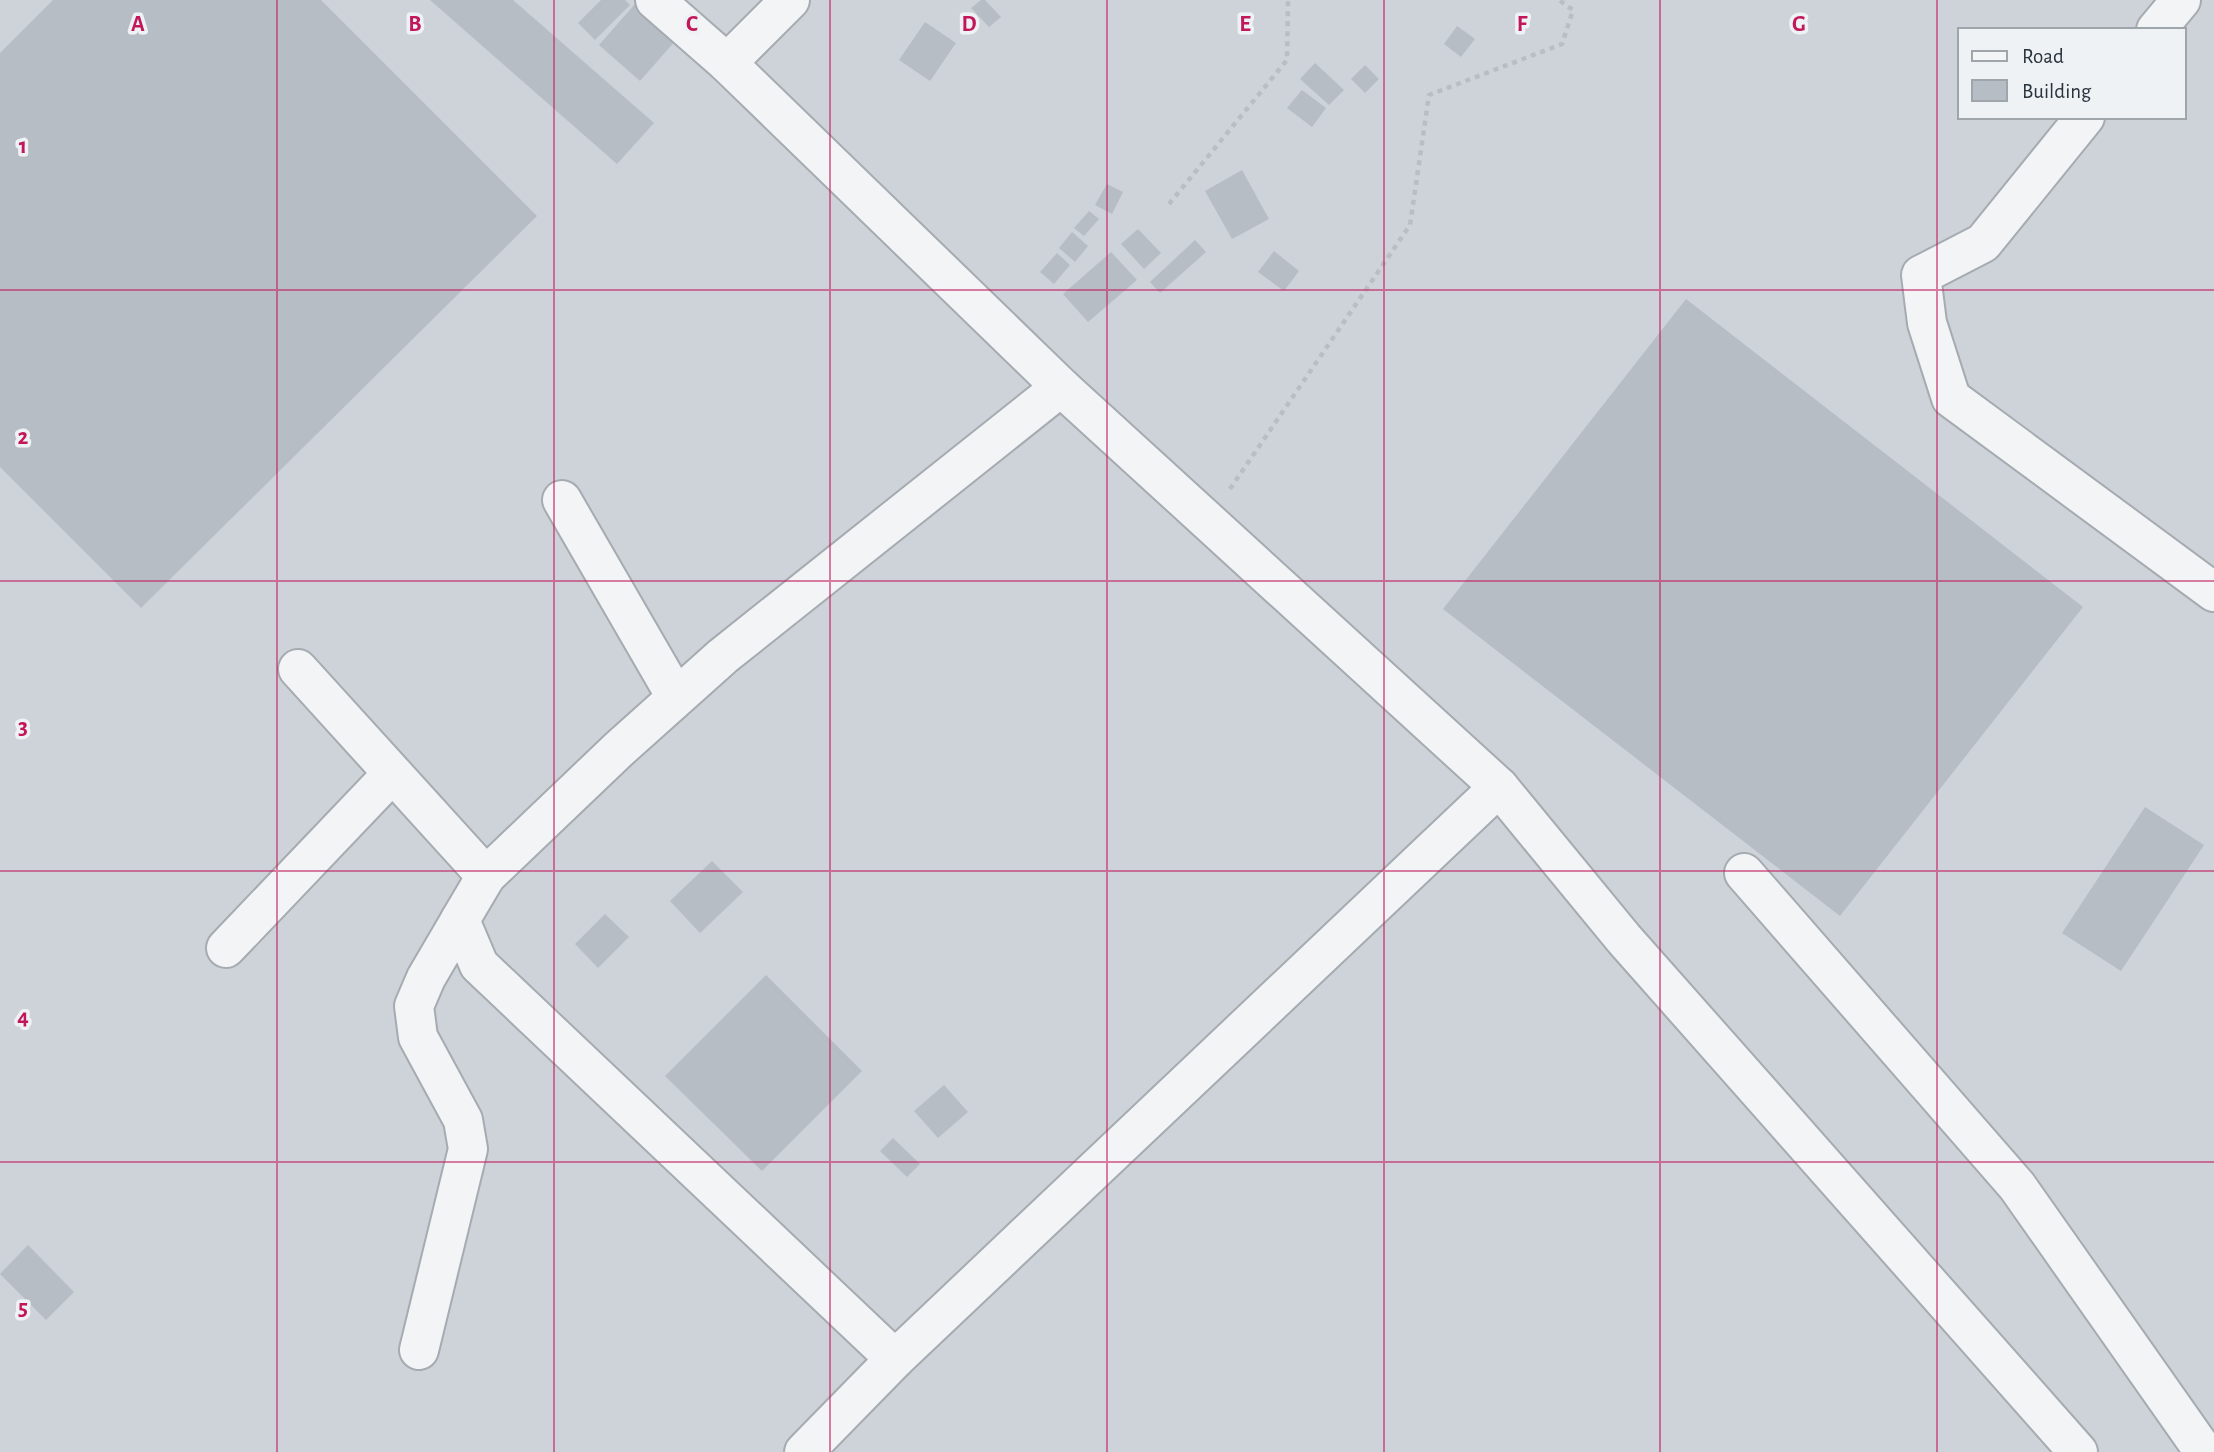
<svg xmlns="http://www.w3.org/2000/svg" width="2214" height="1452" viewBox="0 0 2214 1452" font-family="'Alegreya Sans',sans-serif">
<rect width="100%" height="100%" fill="#dfe3e7"/>
<!-- built -->
<path fill="#cdd3d9" fill-rule="evenodd" d="M 0,0 L 2214,0 L 2214,1452 L 0,1452 ZM 1960,30 L 2184,30 L 2184,117 L 1960,117 Z"/>
<!-- building -->
<g fill="#b7bdc4">
<path d="M 53,0 L 321,0 L 537,216 L 141,608 L 0,467 L 0,53 Z"/>
<path d="M 430,0 L 513,0 L 654,123 L 617,164 Z"/>
<path d="M 601,0 L 625,0 L 630,5 L 595,40 L 578,23 Z"/>
<path d="M 981,0 L 985,0 L 1001,17 L 989,27 L 971,8 Z"/>
<path d="M 635,4 L 676,40 L 640,81 L 599,45 Z"/>
<path d="M 925,22 L 956,43 L 930,81 L 899,60 Z"/>
<path d="M 1457,26 L 1475,39 L 1461,57 L 1444,44 Z"/>
<path d="M 1315,63 L 1344,90 L 1329,105 L 1300,79 Z"/>
<path d="M 1365,65 L 1379,79 L 1365,93 L 1351,79 Z"/>
<path d="M 1302,90 L 1326,108 L 1312,127 L 1287,108 Z"/>
<path d="M 1242,170 L 1269,219 L 1232,239 L 1205,191 Z"/>
<path d="M 1107,184 L 1123,192 L 1112,214 L 1095,205 Z"/>
<path d="M 1089,211 L 1099,219 L 1084,236 L 1074,228 Z"/>
<path d="M 1138,229 L 1161,253 L 1144,269 L 1121,244 Z"/>
<path d="M 1072,232 L 1088,246 L 1075,262 L 1059,248 Z"/>
<path d="M 1195,240 L 1206,252 L 1160,293 L 1150,282 Z"/>
<path d="M 1274,251 L 1299,271 L 1284,291 L 1258,272 Z"/>
<path d="M 1111,252 L 1137,280 L 1088,322 L 1063,294 Z"/>
<path d="M 1057,253 L 1070,265 L 1054,284 L 1040,272 Z"/>
<path d="M 1686,299 L 2083,607 L 1840,916 L 1443,609 Z"/>
<path d="M 2145,807 L 2204,845 L 2121,971 L 2062,933 Z"/>
<path d="M 712,861 L 743,892 L 700,933 L 670,901 Z"/>
<path d="M 605,914 L 629,937 L 598,968 L 575,944 Z"/>
<path d="M 766,975 L 862,1071 L 762,1171 L 665,1076 Z"/>
<path d="M 944,1085 L 968,1112 L 938,1138 L 914,1111 Z"/>
<path d="M 893,1138 L 920,1164 L 907,1177 L 880,1151 Z"/>
<path d="M 28,1245 L 74,1292 L 46,1320 L 0,1274 Z"/>
</g>
<g fill="none" stroke-linecap="round" stroke-linejoin="round">
<defs>
<g id="minor">
<path d="M 655,0 L 727,63 L 1061,387 L 1499,787 L 1624,939 L 2078,1452"/>
<path d="M 2156,30 L 2181,0"/>
<path d="M 727,63 L 790,0"/>
<path d="M 2085,117 L 1983,243 L 1921,275 L 1927,323 L 1951,398 L 2214,592"/>
<path d="M 562,500 L 676,697"/>
<path d="M 298,669 L 486,876"/>
<path d="M 1744,873 L 2017,1186 L 2204,1452"/>
<path d="M 226,948 L 392,774"/>
<path d="M 419,1350 L 468,1149 L 463,1120 L 418,1037 L 414,1006 L 426,978 L 460,920"/>
<path d="M 895,1359 L 479,965 L 460,920 L 486,876 L 618,750 L 723,656 L 1061,387"/>
<path d="M 804,1452 L 895,1359 L 1499,787"/>
</g>
</defs>
<!-- minor casing -->
<use href="#minor" stroke="#a5abb1" stroke-width="42"/>
<!-- path -->
<g stroke="#babec2" stroke-width="4.5" stroke-dasharray="5 5" stroke-linecap="butt">
<path d="M 1169,204 L 1287,60 L 1288,0"/>
<path d="M 1230,489 L 1410,225 L 1429,95 L 1562,44 L 1573,10 L 1559,0"/>
</g>
<!-- minor -->
<use href="#minor" stroke="#f2f4f6" stroke-width="38"/>
</g>
<!-- grid -->
<path fill="none" stroke="#c2185b" stroke-width="2" stroke-opacity="0.55" d="M 277,0 L 277,1452M 554,0 L 554,1452M 830,0 L 830,1452M 1107,0 L 1107,1452M 1384,0 L 1384,1452M 1660,0 L 1660,1452M 1937,0 L 1937,1452M 0,290 L 2214,290M 0,581 L 2214,581M 0,871 L 2214,871M 0,1162 L 2214,1162"/>
<g font-size="23" text-anchor="middle" font-weight="bold" fill="#c2185b" stroke="#eef2f5" stroke-width="7" stroke-linejoin="round" paint-order="stroke">
<text x="138" y="31">A</text>
<text x="415" y="31">B</text>
<text x="692" y="31">C</text>
<text x="969" y="31">D</text>
<text x="1245" y="31">E</text>
<text x="1522" y="31">F</text>
<text x="1799" y="31">G</text>
<text x="23" y="153">1</text>
<text x="23" y="444">2</text>
<text x="23" y="734">3</text>
<text x="23" y="1024">4</text>
<text x="23" y="1315">5</text>
</g>
<!-- legend -->
<rect x="1958" y="28" width="228" height="91" fill="#eef2f5" stroke="#9fa6ab" stroke-width="2"/>
<rect x="1972" y="51" width="35" height="10" fill="#f2f4f6" stroke="#9fa6ab" stroke-width="2"/>
<text x="2022" y="63" font-size="21" fill="#29333d">Road</text>
<rect x="1972" y="80" width="35" height="21" fill="#b7bdc4" stroke="#9fa6ab" stroke-width="2"/>
<text x="2022" y="98" font-size="21" fill="#29333d">Building</text>
</svg>
